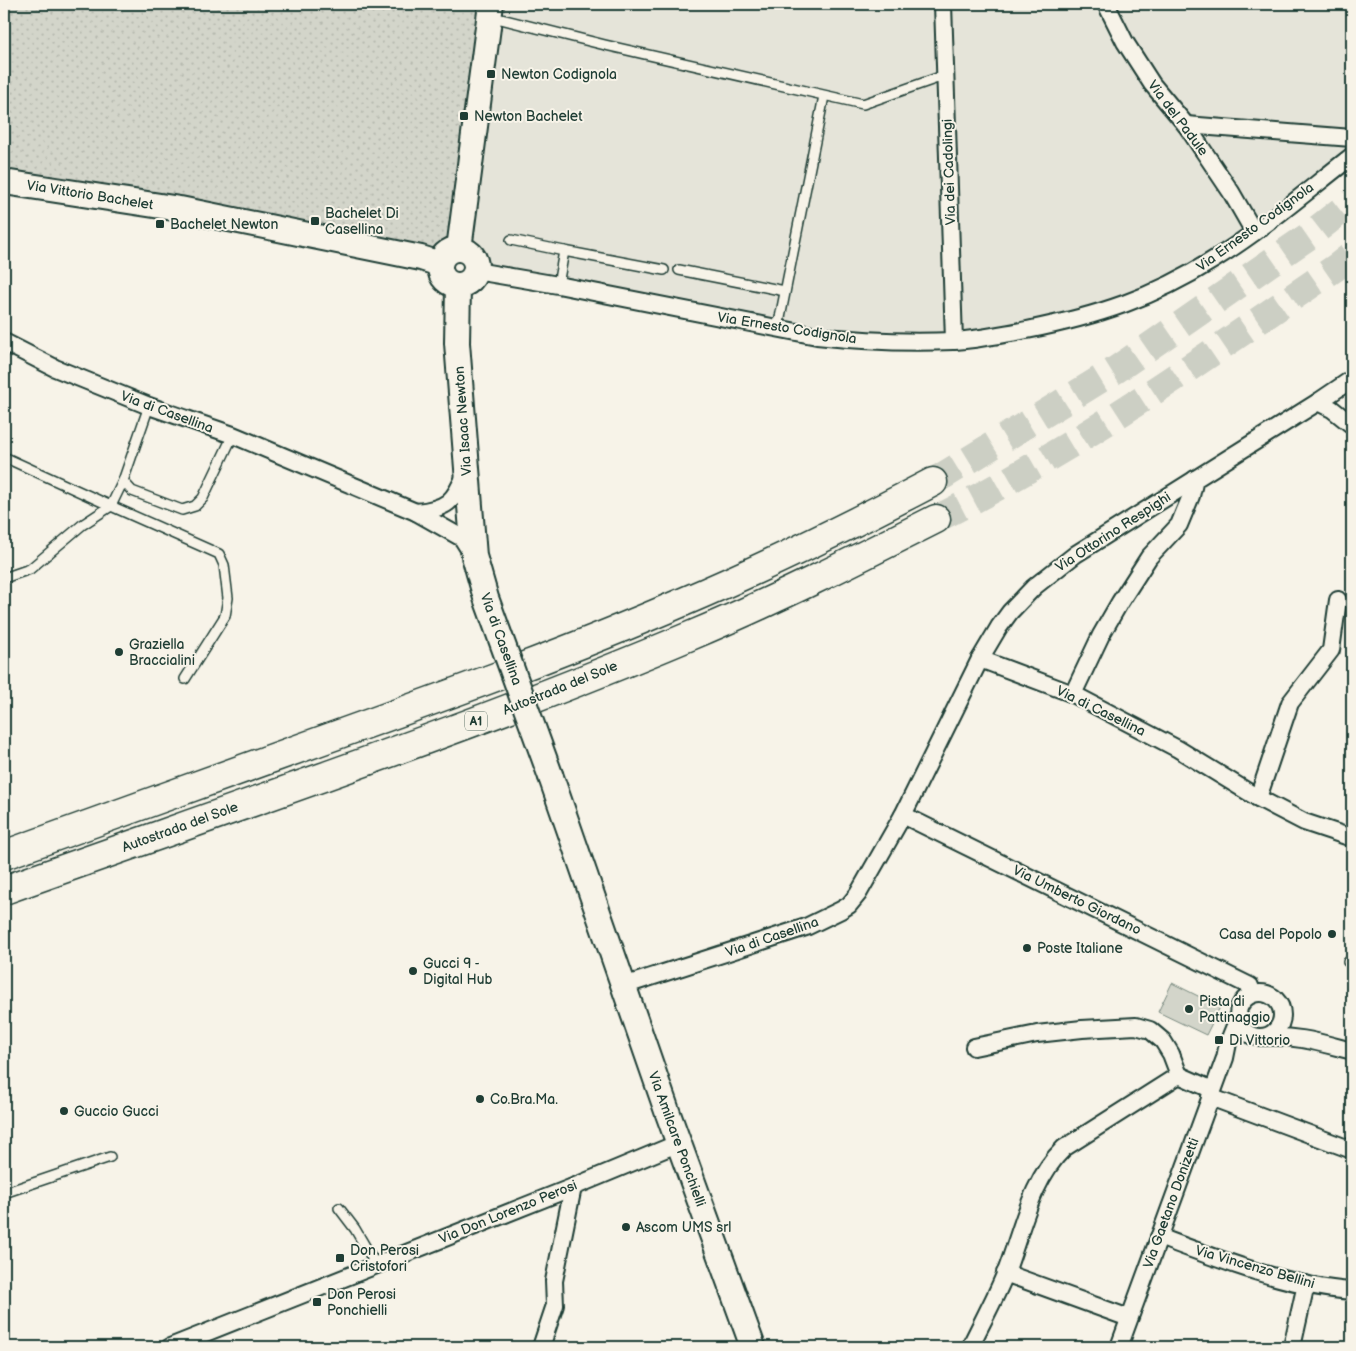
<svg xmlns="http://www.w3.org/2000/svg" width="1356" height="1351" viewBox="0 0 1356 1351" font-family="'Balsamiq Sans',sans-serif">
<defs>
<pattern id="grass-dots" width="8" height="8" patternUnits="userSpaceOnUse" patternTransform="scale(1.25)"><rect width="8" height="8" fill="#d3d5ca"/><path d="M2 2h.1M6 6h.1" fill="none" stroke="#b5b8ae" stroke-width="1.8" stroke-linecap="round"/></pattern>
</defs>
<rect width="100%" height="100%" fill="#f7f3e8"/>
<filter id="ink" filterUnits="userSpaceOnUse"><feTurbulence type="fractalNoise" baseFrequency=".02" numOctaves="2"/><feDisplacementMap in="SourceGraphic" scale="10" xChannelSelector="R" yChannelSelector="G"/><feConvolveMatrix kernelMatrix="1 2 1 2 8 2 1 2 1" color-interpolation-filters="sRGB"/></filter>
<g filter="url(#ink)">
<!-- built -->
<path fill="#e5e4d9" d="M 491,4 L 1352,4 L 1352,156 L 1176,281 L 1007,333 L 817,336 L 476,265 L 472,256 L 469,253 Z"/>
<!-- grass -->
<path fill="url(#grass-dots)" stroke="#79897f" d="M 4,4 L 491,4 L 449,252 L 445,255 L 4,182 Z"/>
<!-- garden -->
<path fill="#d3d5ca" stroke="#79897f" d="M 1172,983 L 1220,1007 L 1206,1035 L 1158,1012 Z"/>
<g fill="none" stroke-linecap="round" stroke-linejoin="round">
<!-- highway-tunnel -->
<g stroke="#cccfc4" stroke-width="28" stroke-dasharray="28 14" stroke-linecap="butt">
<path d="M 933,482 L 1117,369 L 1310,235 L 1352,202"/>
<path d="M 936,519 C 1077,449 1208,355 1338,266 L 1352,255"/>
</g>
<defs>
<g id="lane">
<path d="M 489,16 L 605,45 L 863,104 L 946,75"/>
<path d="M 511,240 L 564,251"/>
<path d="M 679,270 L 785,291"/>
<path d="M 558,285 L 564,251 L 664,270"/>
<path d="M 778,328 L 824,96"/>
<path d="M 149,406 L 123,481 L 132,491 L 182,510 L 195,506 L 203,498 L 233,435"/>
<path d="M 4,457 L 111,506 L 123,481"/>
<path d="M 4,578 L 30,569 L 82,525 L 111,506 L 219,554 L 224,565 L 228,598 L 225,616 L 185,679"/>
<path d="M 1348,962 L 1352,959"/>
<path d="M 4,1193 L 110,1157"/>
<path d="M 339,1208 L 355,1229 L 376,1265"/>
</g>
<g id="street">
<path d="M 943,4 L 954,341"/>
<path d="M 1106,4 L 1125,42 L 1152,84 L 1186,125 L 1231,192 L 1254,232"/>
<path d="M 1186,125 L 1352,138"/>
<path d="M 476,271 L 558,285 L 817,336 C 862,341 907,343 953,341 C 977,340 1003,334 1027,330 C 1097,316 1153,298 1213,260 C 1262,230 1307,191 1352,156"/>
<path d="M 4,342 L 55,368 L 149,406 L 233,435 L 416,512 L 462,538 L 472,554"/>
<path d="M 1318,402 L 1332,409 L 1352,425"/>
<path d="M 416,512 C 447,509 454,502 466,473"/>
<path d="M 980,659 L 1073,694 L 1178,749 L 1258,798 L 1304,822 L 1352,838"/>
<path d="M 1073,694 L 1101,635 L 1120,602 L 1149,557 L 1179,525 L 1191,496 L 1195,479"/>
<path d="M 1258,798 L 1290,703 L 1331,650 L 1338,600"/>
<path d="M 903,815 L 1250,986 L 1252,994"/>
<path d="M 623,986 L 806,927 L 841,910 L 849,905 L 858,894 L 903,815 L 980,659 L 999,627 L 1010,612 L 1034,587 L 1076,554 L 1318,402 L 1352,379"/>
<circle cx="1260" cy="1015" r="22"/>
<path d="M 1264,1037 C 1297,1035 1321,1043 1352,1051"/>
<path d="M 974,1047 L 1037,1034 L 1082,1029 L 1136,1026 L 1150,1030 L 1163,1041 L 1171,1054 L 1179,1075"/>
<path d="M 1210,1097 L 1352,1150"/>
<path d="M 1159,1237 C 1218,1259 1289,1287 1352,1291"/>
<path d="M 1005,1273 L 1129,1318"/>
<path d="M 170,1347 L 573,1187 L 679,1143"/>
<path d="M 541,1347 L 555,1305 L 554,1281 L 573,1187"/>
<path d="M 970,1347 C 982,1322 996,1297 1006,1272 C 1022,1230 1031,1180 1064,1148 L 1179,1075 L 1213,1090"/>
<path d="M 1119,1347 L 1225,1058 L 1228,1043 L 1239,1016"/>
<path d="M 1292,1347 L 1306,1284"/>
</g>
<g id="secondary">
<path d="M 4,182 L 180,209 L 421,258 L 440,264"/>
<circle cx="458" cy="267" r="18"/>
<path d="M 459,249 L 491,4"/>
<path d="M 458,286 L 457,343 L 474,556"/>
<path d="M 551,777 L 667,1111 L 753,1347"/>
</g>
<g id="highway">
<path d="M 4,855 C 118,814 231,773 345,732 C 459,691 572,650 683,602 C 768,566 851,525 933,482"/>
<path d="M 4,890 C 233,808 465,731 690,636 C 774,601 855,560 936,519"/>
</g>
</defs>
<!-- lane casing -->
<use href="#lane" stroke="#1f3d34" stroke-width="12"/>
<!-- street casing -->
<use href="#street" stroke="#1f3d34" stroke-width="20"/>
<!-- secondary casing -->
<use href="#secondary" stroke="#1f3d34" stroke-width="28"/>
<!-- highway casing -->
<use href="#highway" stroke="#1f3d34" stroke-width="31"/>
<!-- lane -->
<use href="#lane" stroke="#f7f3e8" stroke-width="9"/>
<!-- street -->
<use href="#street" stroke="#f7f3e8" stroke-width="16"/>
<!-- secondary -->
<use href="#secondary" stroke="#f7f3e8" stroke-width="24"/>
<!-- highway -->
<use href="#highway" stroke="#f7f3e8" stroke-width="28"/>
<defs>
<path id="secondary-bridge" d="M 474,556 L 486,598 L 551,777"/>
</defs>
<!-- secondary-bridge casing -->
<use href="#secondary-bridge" stroke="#1f3d34" stroke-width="28" stroke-linecap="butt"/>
<!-- secondary-bridge -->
<use href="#secondary-bridge" stroke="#f7f3e8" stroke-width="24"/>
</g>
</g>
<!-- markers -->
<g fill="#1f3d34" stroke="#f7f3e8" stroke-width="2">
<rect x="486" y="69" width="10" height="10" rx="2.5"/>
<rect x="459" y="111" width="10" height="10" rx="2.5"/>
<rect x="310" y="216" width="10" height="10" rx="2.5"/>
<rect x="155" y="219" width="10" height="10" rx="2.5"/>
<circle cx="119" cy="652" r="5"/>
<circle cx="1332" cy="934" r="5"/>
<circle cx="1027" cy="948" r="5"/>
<circle cx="413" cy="971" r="5"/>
<circle cx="1189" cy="1009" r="5"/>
<rect x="1214" y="1035" width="10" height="10" rx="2.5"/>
<circle cx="480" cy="1099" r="5"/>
<circle cx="64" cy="1111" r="5"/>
<circle cx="626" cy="1227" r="5"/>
<rect x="335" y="1253" width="10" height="10" rx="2.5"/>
<rect x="312" y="1297" width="10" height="10" rx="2.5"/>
</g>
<g text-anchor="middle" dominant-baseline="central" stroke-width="4" stroke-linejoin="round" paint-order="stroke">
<!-- shield labels -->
<rect fill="#f7f3e8" stroke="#60746a" stroke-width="1" x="465" y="711.5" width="22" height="19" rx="4"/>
<g font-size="12" font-weight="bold" fill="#1f3d34">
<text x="476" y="721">A1</text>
</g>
<!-- poi labels -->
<g font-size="14" fill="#1f3d34" stroke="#f7f3e8" text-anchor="start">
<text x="501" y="74">Newton Codignola</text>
<text x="474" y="116">Newton Bachelet</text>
<text x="325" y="213">Bachelet Di<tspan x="325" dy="16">Casellina</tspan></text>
<text x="170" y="224">Bachelet Newton</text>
<text x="129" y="644">Graziella<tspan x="129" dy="16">Braccialini</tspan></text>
<text x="1322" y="934" text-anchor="end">Casa del Popolo</text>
<text x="1037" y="948">Poste Italiane</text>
<text x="423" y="963">Gucci 9 -<tspan x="423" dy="16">Digital Hub</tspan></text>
<text x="1199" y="1001">Pista di<tspan x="1199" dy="16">Pattinaggio</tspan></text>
<text x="1229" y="1040">Di Vittorio</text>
<text x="490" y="1099">Co.Bra.Ma.</text>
<text x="74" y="1111">Guccio Gucci</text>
<text x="636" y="1227">Ascom UMS srl</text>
<text x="350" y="1250">Don Perosi<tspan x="350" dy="16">Cristofori</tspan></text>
<text x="327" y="1294">Don Perosi<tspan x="327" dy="16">Ponchielli</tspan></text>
</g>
<!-- street labels -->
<g font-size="14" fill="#1f3d34" stroke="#f7f3e8">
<text transform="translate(1178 118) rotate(53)">Via del Padule</text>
<text transform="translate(949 172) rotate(-92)">Via dei Cadolingi</text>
<text transform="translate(90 195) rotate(9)">Via Vittorio Bachelet</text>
<text transform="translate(1255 227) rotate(-36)">Via Ernesto Codignola</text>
<text transform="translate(787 328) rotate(9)">Via Ernesto Codignola</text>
<text transform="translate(167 412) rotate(20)">Via di Casellina</text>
<text transform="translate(463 421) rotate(-94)">Via Isaac Newton</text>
<text transform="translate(1113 532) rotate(-33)">Via Ottorino Respighi</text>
<text transform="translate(501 639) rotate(70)">Via di Casellina</text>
<text transform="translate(560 688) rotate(-22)">Autostrada del Sole</text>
<text transform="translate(1101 711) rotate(26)">Via di Casellina</text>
<text transform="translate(180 827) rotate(-20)">Autostrada del Sole</text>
<text transform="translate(1077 900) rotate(26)">Via Umberto Giordano</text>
<text transform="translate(772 937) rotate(-19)">Via di Casellina</text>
<text transform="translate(677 1139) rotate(70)">Via Amilcare Ponchielli</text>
<text transform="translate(1171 1203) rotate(-70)">Via Gaetano Donizetti</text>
<text transform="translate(508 1212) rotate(-22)">Via Don Lorenzo Perosi</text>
<text transform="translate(1255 1267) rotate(16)">Via Vincenzo Bellini</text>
</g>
</g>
<!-- margin -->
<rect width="1356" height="1351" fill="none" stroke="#f7f3e8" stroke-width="20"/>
<rect x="10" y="10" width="1336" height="1331" fill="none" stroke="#1f3d34" stroke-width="2" filter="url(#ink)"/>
</svg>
